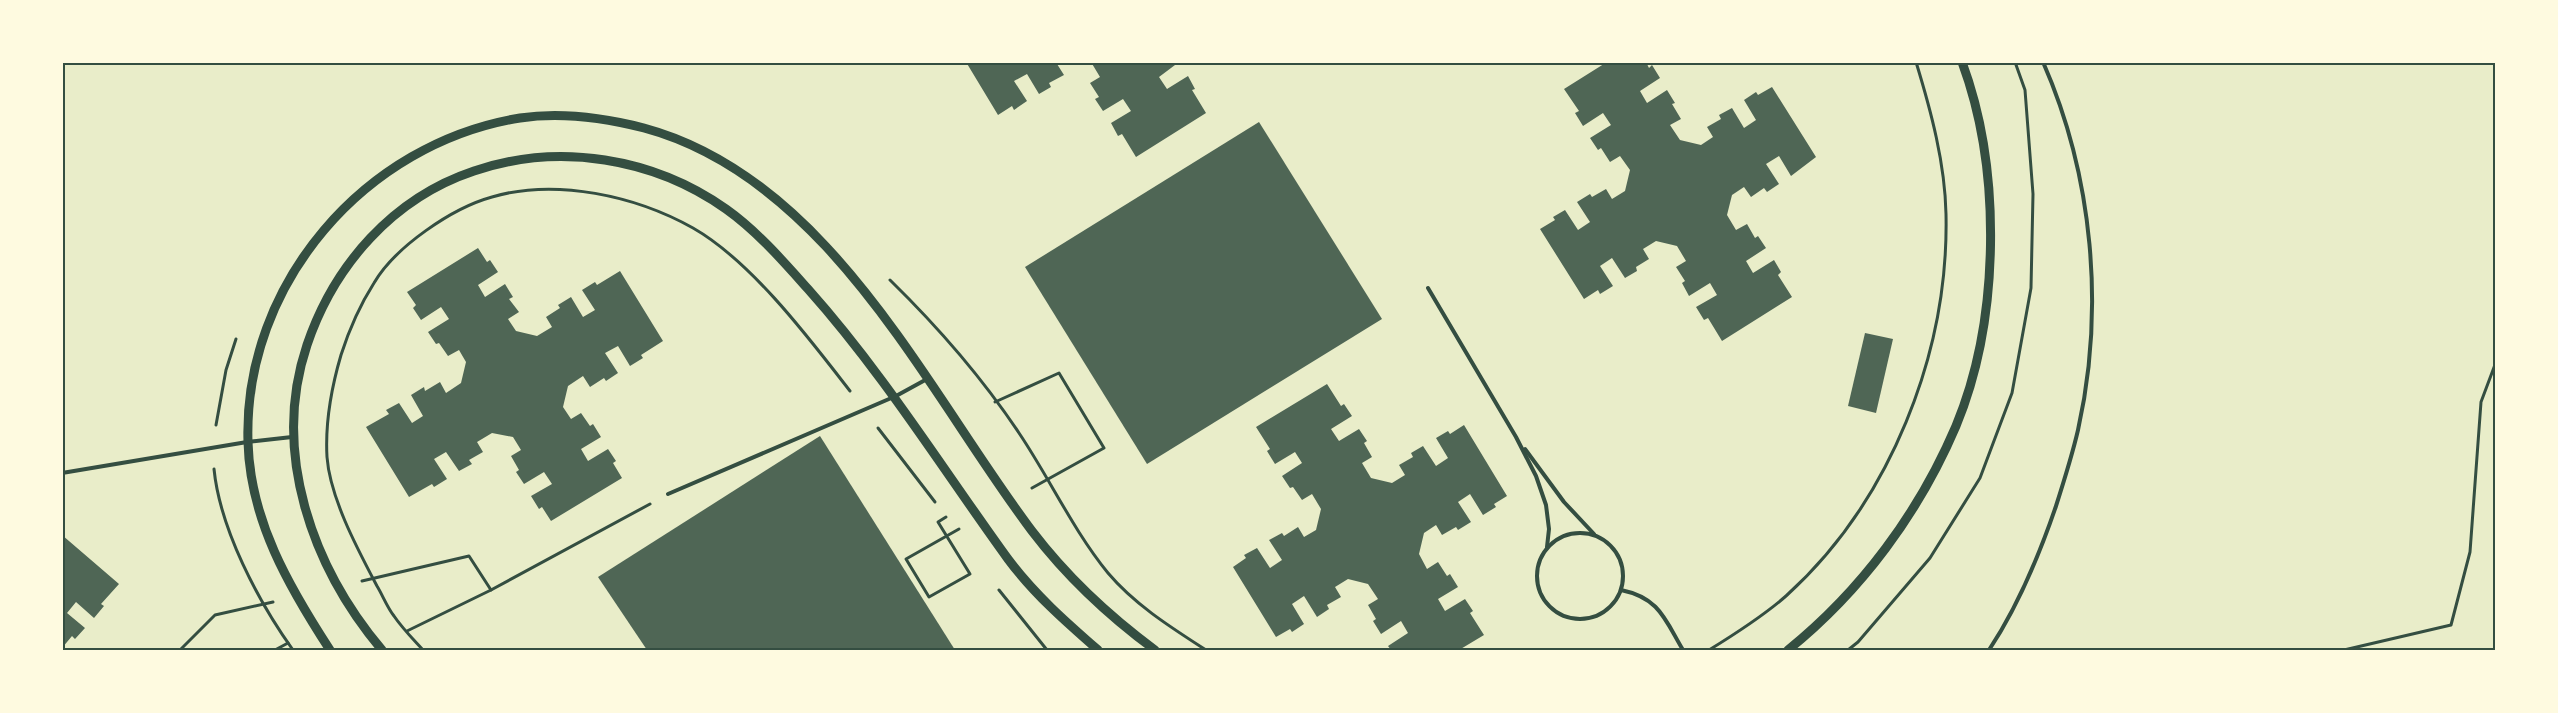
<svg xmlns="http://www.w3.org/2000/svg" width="2558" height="713" viewBox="0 0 2558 713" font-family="'IBM Plex Sans',sans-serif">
<rect width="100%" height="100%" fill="#e9edc9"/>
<!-- building -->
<g fill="#4f6655">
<path d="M 966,62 L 1060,62 L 1057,64 L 1064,75 L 1049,83 L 1051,87 L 1039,94 L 1027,74 L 1014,81 L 1027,101 L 1014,110 L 1012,106 L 998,115 Z"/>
<path d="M 1091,62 L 1179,62 L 1159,77 L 1167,89 L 1188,76 L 1195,89 L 1192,90 L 1206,113 L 1136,157 L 1122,134 L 1118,136 L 1111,123 L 1131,111 L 1123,99 L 1103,111 L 1095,99 L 1099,97 L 1090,83 L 1100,77 Z"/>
<path d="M 1607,62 L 1646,62 L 1649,68 L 1652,65 L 1660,78 L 1640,91 L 1647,103 L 1667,90 L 1675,103 L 1672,104 L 1681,119 L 1670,125 L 1680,140 L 1701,145 L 1713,137 L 1707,127 L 1721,119 L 1719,115 L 1732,108 L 1744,128 L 1756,120 L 1744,100 L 1756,92 L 1758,95 L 1772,87 L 1816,157 L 1791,176 L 1779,156 L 1766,164 L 1779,184 L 1767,192 L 1764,188 L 1751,197 L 1744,187 L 1732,195 L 1727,215 L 1736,230 L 1747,224 L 1755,238 L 1758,236 L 1766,248 L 1746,261 L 1753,273 L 1774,260 L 1781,272 L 1778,275 L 1792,297 L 1722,341 L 1708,318 L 1704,320 L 1696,307 L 1717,295 L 1710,283 L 1689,296 L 1682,283 L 1685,281 L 1676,267 L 1686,261 L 1677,246 L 1656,241 L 1643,249 L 1649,259 L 1636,267 L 1637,271 L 1625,278 L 1612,258 L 1600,266 L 1613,286 L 1600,294 L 1598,290 L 1584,299 L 1540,229 L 1555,220 L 1553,217 L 1565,210 L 1578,230 L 1590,222 L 1577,202 L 1590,194 L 1592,197 L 1606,189 L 1612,199 L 1625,191 L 1630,170 L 1620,156 L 1610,162 L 1601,148 L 1598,150 L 1590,138 L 1611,125 L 1603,113 L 1583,126 L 1575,113 L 1579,111 L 1564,89 Z"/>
<path d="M 1259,122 L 1382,319 L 1147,464 L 1025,267 Z"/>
<path d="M 478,248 L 487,262 L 490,260 L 498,272 L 478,285 L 485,297 L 505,284 L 513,297 L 509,299 L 519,312 L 508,319 L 516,331 L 537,336 L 552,327 L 546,317 L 560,308 L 558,305 L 571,297 L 583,317 L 595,310 L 582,290 L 595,282 L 597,285 L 620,271 L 663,341 L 641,355 L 643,358 L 630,366 L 618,346 L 605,353 L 618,373 L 606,381 L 604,378 L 590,387 L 583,376 L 568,386 L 563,407 L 571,419 L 581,413 L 590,426 L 593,424 L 601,437 L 581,449 L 588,461 L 608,449 L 616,461 L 613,463 L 622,478 L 551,521 L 542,507 L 539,509 L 531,496 L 552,484 L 544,472 L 524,484 L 516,472 L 519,470 L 511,456 L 521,450 L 513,437 L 492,433 L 477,442 L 483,452 L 469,460 L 472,464 L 459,471 L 446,452 L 434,459 L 447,479 L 434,487 L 432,484 L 409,497 L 366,427 L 389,414 L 386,410 L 399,403 L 412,423 L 423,416 L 411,395 L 424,387 L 425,391 L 440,382 L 446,393 L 461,383 L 466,362 L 459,350 L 448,356 L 439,343 L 436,344 L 428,332 L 449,319 L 441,307 L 421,320 L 413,308 L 416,305 L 407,292 Z"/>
<path d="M 1865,333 L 1893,339 L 1876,413 L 1848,406 Z"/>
<path d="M 1327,384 L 1341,406 L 1344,404 L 1352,416 L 1331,429 L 1339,441 L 1359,429 L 1367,441 L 1364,443 L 1372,457 L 1362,463 L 1371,478 L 1392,483 L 1405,475 L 1399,465 L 1413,457 L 1411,453 L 1423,446 L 1436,466 L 1448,458 L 1436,438 L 1448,431 L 1450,434 L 1464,425 L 1507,496 L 1494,504 L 1496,507 L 1483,515 L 1470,494 L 1458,502 L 1471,522 L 1458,530 L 1456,527 L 1442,535 L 1436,525 L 1424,533 L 1419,554 L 1427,569 L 1438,562 L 1447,576 L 1450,574 L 1458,587 L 1438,599 L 1445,611 L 1465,599 L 1473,611 L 1470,613 L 1484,635 L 1459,650 L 1391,650 L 1388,646 L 1408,633 L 1401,621 L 1381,634 L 1373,621 L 1376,619 L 1368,605 L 1378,599 L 1368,584 L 1348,579 L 1335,587 L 1341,597 L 1327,605 L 1329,609 L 1317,617 L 1304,596 L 1292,604 L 1304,624 L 1292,632 L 1290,629 L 1276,637 L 1233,567 L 1246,558 L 1244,555 L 1257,548 L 1270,568 L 1282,560 L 1269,540 L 1282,533 L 1284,536 L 1298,527 L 1304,537 L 1316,530 L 1321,509 L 1312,494 L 1302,500 L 1293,487 L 1290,488 L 1282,476 L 1302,463 L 1295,452 L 1275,464 L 1267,451 L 1270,449 L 1256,427 Z"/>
<path d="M 820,436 L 955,650 L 647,650 L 598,577 Z"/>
<path d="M 62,535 L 119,584 L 101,604 L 104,606 L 94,618 L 76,602 L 67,613 L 85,628 L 75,639 L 72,636 L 62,648 Z"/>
</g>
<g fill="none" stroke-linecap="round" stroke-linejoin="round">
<!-- path -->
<g stroke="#344e41" stroke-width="3">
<path d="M 890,280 C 936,325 983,379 1019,433 C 1050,479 1073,530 1108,573 C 1135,605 1172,628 1206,650"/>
<path d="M 995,402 L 1059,373 L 1104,448 L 1032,488"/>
<path d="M 216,425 L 226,370 L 236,339"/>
<path d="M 878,428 L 935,502"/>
<path d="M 214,469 C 220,529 258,601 293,650"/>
<path d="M 946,517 L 938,522 L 970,574 L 929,597 L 906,559 L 959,529"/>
<path d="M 362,581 L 469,556 L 491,590"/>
<path d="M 999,590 L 1047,650"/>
<path d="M 407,631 L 491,590 L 650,504"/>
<path d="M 180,650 L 215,615 L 273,602"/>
<path d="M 275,650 L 288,643"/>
<path d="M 423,650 C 413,639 402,628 394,616 C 387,607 383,596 377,586 C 358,550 330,498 327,457 C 325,422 331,389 341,355 C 349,330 360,305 374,283 C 395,247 452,208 492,197 C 556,178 636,196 693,228 C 751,261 809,338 850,391"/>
<path d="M 1709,650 C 1735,634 1762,617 1786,596 C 1890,502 1949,353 1946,214 C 1945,163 1931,111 1916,62"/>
<path d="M 1848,650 L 1858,642 L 1930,558 L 1980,478 L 2012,393 L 2031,288 L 2033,194 L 2025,90 L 2015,62"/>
<path d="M 2344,650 L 2451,625 L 2470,552 L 2481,402 L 2496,362"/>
</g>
<!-- service -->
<g stroke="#344e41" stroke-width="4">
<path d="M 1428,288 L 1516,437 L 1536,476 L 1546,505 L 1549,529 L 1547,547"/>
<path d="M 1525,449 L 1564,502 L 1594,534"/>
<path d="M 62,473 L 247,442 L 292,437"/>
<path d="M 668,494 L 896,396 L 927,379"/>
<circle cx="1580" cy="576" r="43"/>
<path d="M 1621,590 C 1660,598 1665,620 1683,650"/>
<path d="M 1989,650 C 2018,606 2039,556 2056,506 C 2064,481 2072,456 2078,430 C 2105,309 2093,176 2043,62"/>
</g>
<!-- tertiary -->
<g stroke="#344e41" stroke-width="9">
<path d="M 330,650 C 289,587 250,520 248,442 C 243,284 365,143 520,118 C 560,112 605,118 644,128 C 829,178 926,390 1032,531 C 1067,577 1109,616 1155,650"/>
<path d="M 382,650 C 312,567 271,452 307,345 C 334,265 393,198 474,171 C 559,142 654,158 726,209 C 757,231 783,261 808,289 C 883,373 942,468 1008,559 C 1034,594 1066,622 1098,650"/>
<path d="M 1788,650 C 1861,591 1919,513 1956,426 C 2000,320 2002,170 1962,62"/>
</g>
</g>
<!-- border -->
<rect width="2558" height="713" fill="none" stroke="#fefae0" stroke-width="128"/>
<rect x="64" y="64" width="2430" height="585" fill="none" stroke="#344e41" stroke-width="2"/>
</svg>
